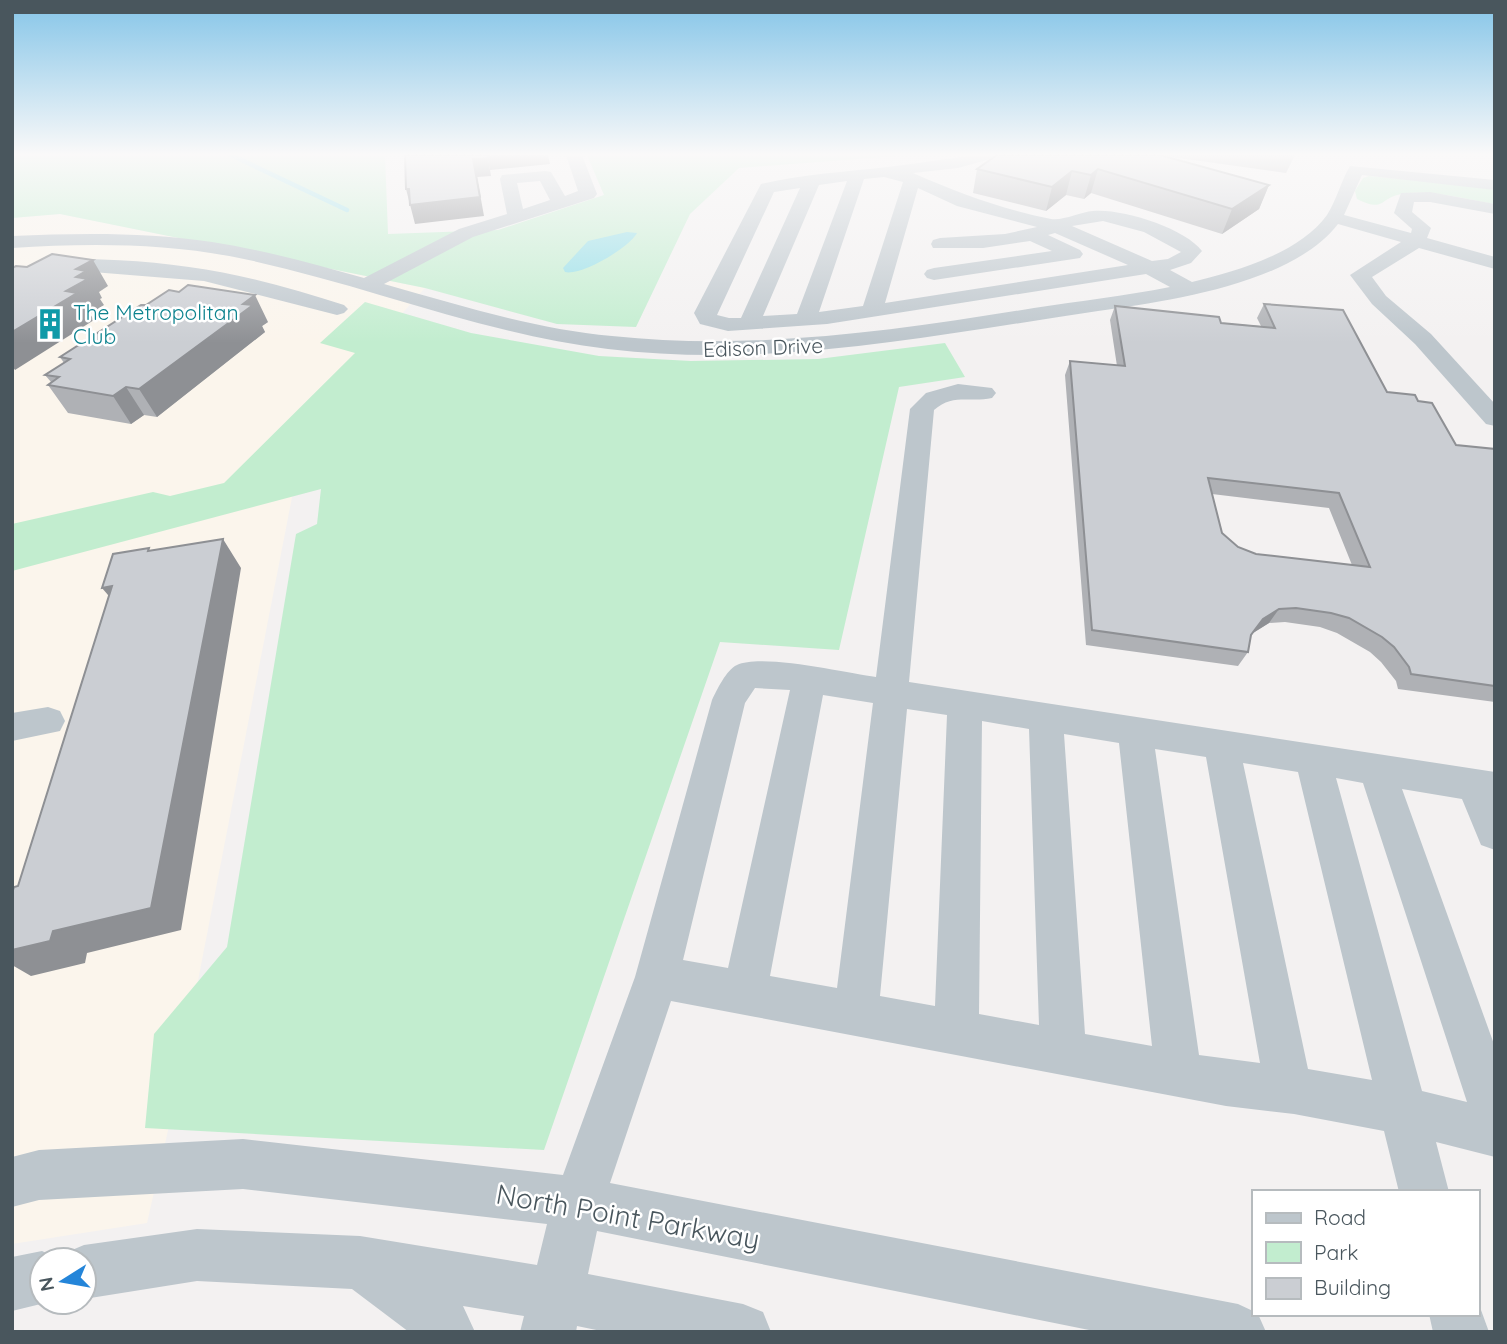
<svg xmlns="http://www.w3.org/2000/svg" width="1507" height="1344" viewBox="0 0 1507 1344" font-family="Quicksand,sans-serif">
<rect width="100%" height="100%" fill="#f3f1f1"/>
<!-- commercial -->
<path fill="#fbf5ec" d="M 60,214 L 425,288 L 246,486 L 294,487 L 174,1104 L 147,1223 L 12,1244 L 12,218 Z"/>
<!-- green -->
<g fill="#c2edcf">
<path d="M 12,155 L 385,155 L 388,234 L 498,230 L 604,195 L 587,155 L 912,155 L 739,168 L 690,214 L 636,327 L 557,324 L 425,288 L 60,214 L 12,218 Z"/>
<path d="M 1369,176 L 1495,188 L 1495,204 C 1465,199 1431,189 1402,194 C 1378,198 1386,213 1357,199 L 1355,191 L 1363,178 Z"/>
<path d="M 365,302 L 471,333 L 599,356 L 691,361 L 818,359 L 945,343 L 965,377 L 899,387 L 839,650 L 720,642 L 544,1150 L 145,1128 L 154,1034 L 227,947 L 296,534 L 317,524 L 321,489 L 12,571 L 12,524 L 153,492 L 170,496 L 224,483 L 355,353 L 320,343 Z"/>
</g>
<!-- water -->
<path fill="#92dee7" d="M 627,232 L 637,233 C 629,248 581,276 565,272 L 563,268 L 588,241 Z"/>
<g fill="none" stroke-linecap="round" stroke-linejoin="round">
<!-- stream -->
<path stroke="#92dee7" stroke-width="4.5" d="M 231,155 L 347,210"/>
<!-- minor -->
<g fill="#bdc6cc" fill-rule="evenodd">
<path d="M 566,155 L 582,155 L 597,194 L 594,198 L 473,237 L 384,284 C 459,305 534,329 612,336 C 753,351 894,331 1034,308 C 1079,301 1125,296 1170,287 L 1146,274 L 827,324 L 728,331 L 700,324 L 694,313 L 761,184 C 803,174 845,172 888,167 C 924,163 960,155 996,155 L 994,158 L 958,168 L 913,173 C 958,193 1002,209 1051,219 C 1063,221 1080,212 1093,211 C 1121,208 1185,228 1202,251 L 1191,263 L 1170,270 L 1192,282 C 1235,272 1300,253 1327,215 C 1337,199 1341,181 1350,166 L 1495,180 L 1495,190 L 1362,175 L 1344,215 L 1411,233 L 1412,229 L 1394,213 L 1401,193 L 1430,192 L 1495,204 L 1495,214 L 1430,202 L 1414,202 L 1412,212 L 1431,228 L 1427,238 L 1495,257 L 1495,269 L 1419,248 L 1372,277 L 1386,296 L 1431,334 L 1495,404 L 1495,426 L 1486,424 L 1415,344 L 1372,304 L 1350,275 L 1401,242 L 1338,224 C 1292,284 1168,301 1098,311 C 936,335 773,369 608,349 C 483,334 367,285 244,259 C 168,243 90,243 12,248 L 12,236 C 79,233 146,232 212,242 C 264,250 314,264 364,278 L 459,229 L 507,214 L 500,179 L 502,175 L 545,171 L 551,172 L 565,196 L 578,191 ZM 884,177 L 903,182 L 863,306 L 819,312 L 864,179 ZM 540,181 L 550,200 L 523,209 L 517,183 ZM 847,181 L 797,314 L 763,316 L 819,185 ZM 800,188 L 741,318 L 729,318 L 717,315 L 774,192 ZM 918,188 L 957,206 L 1037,227 L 1005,234 L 940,238 L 933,240 L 931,244 L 933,248 L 983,248 L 1030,241 L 1052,251 L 934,268 L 927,270 L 924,274 L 927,278 L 934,280 L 1080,258 L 1083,254 L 1080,250 L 1048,235 L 1055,233 L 1128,265 L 885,303 ZM 1103,221 L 1144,232 L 1181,252 L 1168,259 L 1152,261 L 1072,226 Z"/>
<path d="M 50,258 C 96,259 143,260 189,267 C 242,274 293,289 344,305 L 348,309 L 344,313 L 337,315 L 204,281 L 43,268 L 40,264 L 43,260 Z"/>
<path d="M 958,384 L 992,388 L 996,393 L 992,398 C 971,403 953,393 934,410 L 909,682 L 1495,772 L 1495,850 L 1481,845 L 1462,799 L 1402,789 L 1495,1047 L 1495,1157 L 1436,1142 L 1449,1192 L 1399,1192 L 1384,1131 L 1294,1114 L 1226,1106 L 671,1001 L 610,1183 L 1238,1304 L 1253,1311 L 1253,1314 L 1258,1314 L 1266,1332 L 1099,1332 L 597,1231 L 588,1274 L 743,1304 L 763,1312 L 771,1332 L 606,1332 L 577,1326 L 576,1332 L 520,1332 L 524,1316 L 463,1306 L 475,1332 L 409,1332 L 352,1289 L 197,1281 L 84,1299 L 84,1260 L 62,1260 L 65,1253 L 84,1245 L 197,1229 L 360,1236 L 537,1265 L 547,1224 L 243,1189 L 39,1200 L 12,1207 L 12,1157 L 39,1150 L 243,1139 L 563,1175 L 635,977 L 712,700 C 717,690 726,670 737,665 C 761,653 847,673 876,677 L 910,409 L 926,393 ZM 755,688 L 790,690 L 728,968 L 683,960 L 745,703 ZM 823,695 L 873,703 L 837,988 L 770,976 ZM 907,709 L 947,715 L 935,1006 L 880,996 ZM 982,721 L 1029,729 L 1039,1025 L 979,1014 ZM 1064,734 L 1119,743 L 1152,1046 L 1085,1034 ZM 1155,749 L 1206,757 L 1260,1063 L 1199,1055 ZM 1243,763 L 1298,772 L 1372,1080 L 1308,1069 ZM 1336,778 L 1363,783 L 1467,1102 L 1422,1091 Z"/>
<path d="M 48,707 L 60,711 L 65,721 L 60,731 L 12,741 L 12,713 Z"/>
<path d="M 42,1251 L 61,1260 L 42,1260 L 42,1302 L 49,1302 L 12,1311 L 12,1257 Z"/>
<path d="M 1477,1299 L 1489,1332 L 1433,1332 L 1429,1314 L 1477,1314 Z"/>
</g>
</g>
<!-- wall -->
<g fill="#afb1b5" fill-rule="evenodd">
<path d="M 997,155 L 1295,155 L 1286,173 L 1165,156 L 1269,185 L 1259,209 L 1222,234 L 1091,193 L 1084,199 L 1066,195 L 1046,211 L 973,193 L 977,169 Z"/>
<path d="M 1264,304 L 1387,392 L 1418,401 L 1456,445 L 1495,449 L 1495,702 L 1398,689 L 1396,681 L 1381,662 L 1370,652 L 1337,633 L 1320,627 L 1285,622 L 1269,623 L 1253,633 L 1251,636 L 1248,652 L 1238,666 L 1086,645 L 1065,375 L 1070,361 L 1117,366 L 1110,320 L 1115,306 L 1221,323 L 1261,326 L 1257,318 ZM 1212,494 L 1329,508 L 1352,565 L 1256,554 L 1238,547 L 1222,533 Z"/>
<path d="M 268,322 L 262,326 L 265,332 L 157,417 L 144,415 L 131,424 L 68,413 L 48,385 L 51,382 L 45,375 L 64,363 L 60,357 Z"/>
</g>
<!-- shaded-wall -->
<g fill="#8e9094">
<path d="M 487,155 L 548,155 L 550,164 L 490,170 Z"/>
<path d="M 488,158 L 491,176 L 477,177 L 484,216 L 415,224 L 406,189 L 473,159 Z"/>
<path d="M 1098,169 L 1091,193 L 1084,199 L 1091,175 Z"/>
<path d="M 1072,171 L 1066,195 L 1046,211 L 1052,187 Z"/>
<path d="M 1269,185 L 1259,209 L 1222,234 L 1232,209 Z"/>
<path d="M 93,260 L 108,286 L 99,292 L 102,298 L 100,299 L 104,305 L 90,314 L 94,320 L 15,370 L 12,366 L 12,332 L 66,291 L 76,277 L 76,269 Z"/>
<path d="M 255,295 L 268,322 L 262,326 L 265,332 L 157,417 L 139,389 Z"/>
<path d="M 126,387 L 144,415 L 131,424 L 113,396 Z"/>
<path d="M 223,539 L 241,568 L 181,930 L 87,953 L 85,963 L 31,976 L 12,965 L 12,950 L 53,931 Z"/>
<path d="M 112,586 L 126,616 L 102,588 Z"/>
<path d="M 1279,609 L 1269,623 L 1253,633 L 1241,650 L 1263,619 Z"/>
</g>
<!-- building -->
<g fill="#cbced3" stroke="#8e9094" stroke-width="2" fill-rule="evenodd">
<path d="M 405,155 L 487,155 L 488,158 L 473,159 L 480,197 L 410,205 L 409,189 L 406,189 Z"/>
<path d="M 997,155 L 1160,155 L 1269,185 L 1232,209 L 1098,169 L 1091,175 L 1072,171 L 1052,187 L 977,169 Z"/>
<path d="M 52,254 L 93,260 L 76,269 L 86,271 L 76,277 L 88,279 L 66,291 L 77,293 L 12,332 L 12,268 L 16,266 L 27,267 Z"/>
<path d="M 188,285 L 255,295 L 243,304 L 253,305 L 139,389 L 126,387 L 113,396 L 48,385 L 59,377 L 45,375 L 70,359 L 60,357 L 141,305 L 146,305 L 169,290 L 179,292 Z"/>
<path d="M 1264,304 L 1343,310 L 1387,392 L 1415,395 L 1418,401 L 1432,403 L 1456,445 L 1495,449 L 1495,686 L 1411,674 L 1409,667 L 1394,647 L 1382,637 L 1349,618 L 1331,613 L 1296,608 L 1279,609 L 1263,619 L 1251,635 L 1248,652 L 1092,630 L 1070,361 L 1125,366 L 1115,306 L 1219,317 L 1221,323 L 1275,328 ZM 1208,478 L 1339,493 L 1370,567 L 1256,554 L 1238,547 L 1222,533 Z"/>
<path d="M 223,539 L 151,908 L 53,931 L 50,941 L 12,950 L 12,893 L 14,887 L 18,886 L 112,586 L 102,588 L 113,554 L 149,548 L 148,551 Z"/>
</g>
<!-- sky -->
<linearGradient id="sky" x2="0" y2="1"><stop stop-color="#85c5e8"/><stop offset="0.45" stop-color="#faf9f9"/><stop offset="1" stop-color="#faf9f9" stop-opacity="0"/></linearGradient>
<rect width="1507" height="343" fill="url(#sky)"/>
<!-- icons -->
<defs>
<symbol id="building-bare" viewBox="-9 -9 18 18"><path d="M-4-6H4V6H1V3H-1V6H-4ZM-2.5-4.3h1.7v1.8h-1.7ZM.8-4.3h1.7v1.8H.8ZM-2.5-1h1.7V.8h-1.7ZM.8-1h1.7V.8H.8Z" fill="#0f9aa8" stroke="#fff" stroke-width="2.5" paint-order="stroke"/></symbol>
</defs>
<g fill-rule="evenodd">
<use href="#building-bare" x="28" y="302" width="44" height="44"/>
</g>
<g text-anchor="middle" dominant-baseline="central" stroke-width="5" stroke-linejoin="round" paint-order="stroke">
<!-- far-culture labels -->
<g font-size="21" fill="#0d838f" stroke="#fff" text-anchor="start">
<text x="73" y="312">The Metropolitan<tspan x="73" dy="24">Club</tspan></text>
</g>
<!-- far-street labels -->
<g font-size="21" fill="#49565d" stroke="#fff">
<text transform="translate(763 347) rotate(-2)">Edison Drive</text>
</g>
<!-- near-street labels -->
<g font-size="28" fill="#49565d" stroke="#fff">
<text transform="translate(628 1216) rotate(10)">North Point Parkway</text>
</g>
</g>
<!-- border -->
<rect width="1507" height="1344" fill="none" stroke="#49565d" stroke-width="28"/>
<!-- legend -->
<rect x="1252" y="1190" width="228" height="126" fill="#ffffff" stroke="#b6bbbe" stroke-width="2"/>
<rect x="1266" y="1213" width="35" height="10" fill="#bdc6cc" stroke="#b6bbbe" stroke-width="2"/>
<text x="1314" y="1225" font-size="21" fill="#49565d">Road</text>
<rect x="1266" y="1242" width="35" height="21" fill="#c2edcf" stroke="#b6bbbe" stroke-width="2"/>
<text x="1314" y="1260" font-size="21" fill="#49565d">Park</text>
<rect x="1266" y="1278" width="35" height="21" fill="#cbced3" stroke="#b6bbbe" stroke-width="2"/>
<text x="1314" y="1295" font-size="21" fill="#49565d">Building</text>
<!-- north arrow -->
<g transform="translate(63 1281) rotate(259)"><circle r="33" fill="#ffffff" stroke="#b6bbbe" stroke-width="2"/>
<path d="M0-5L12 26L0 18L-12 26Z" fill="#2485d9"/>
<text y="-10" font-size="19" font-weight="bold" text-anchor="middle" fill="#49565d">N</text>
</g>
</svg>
